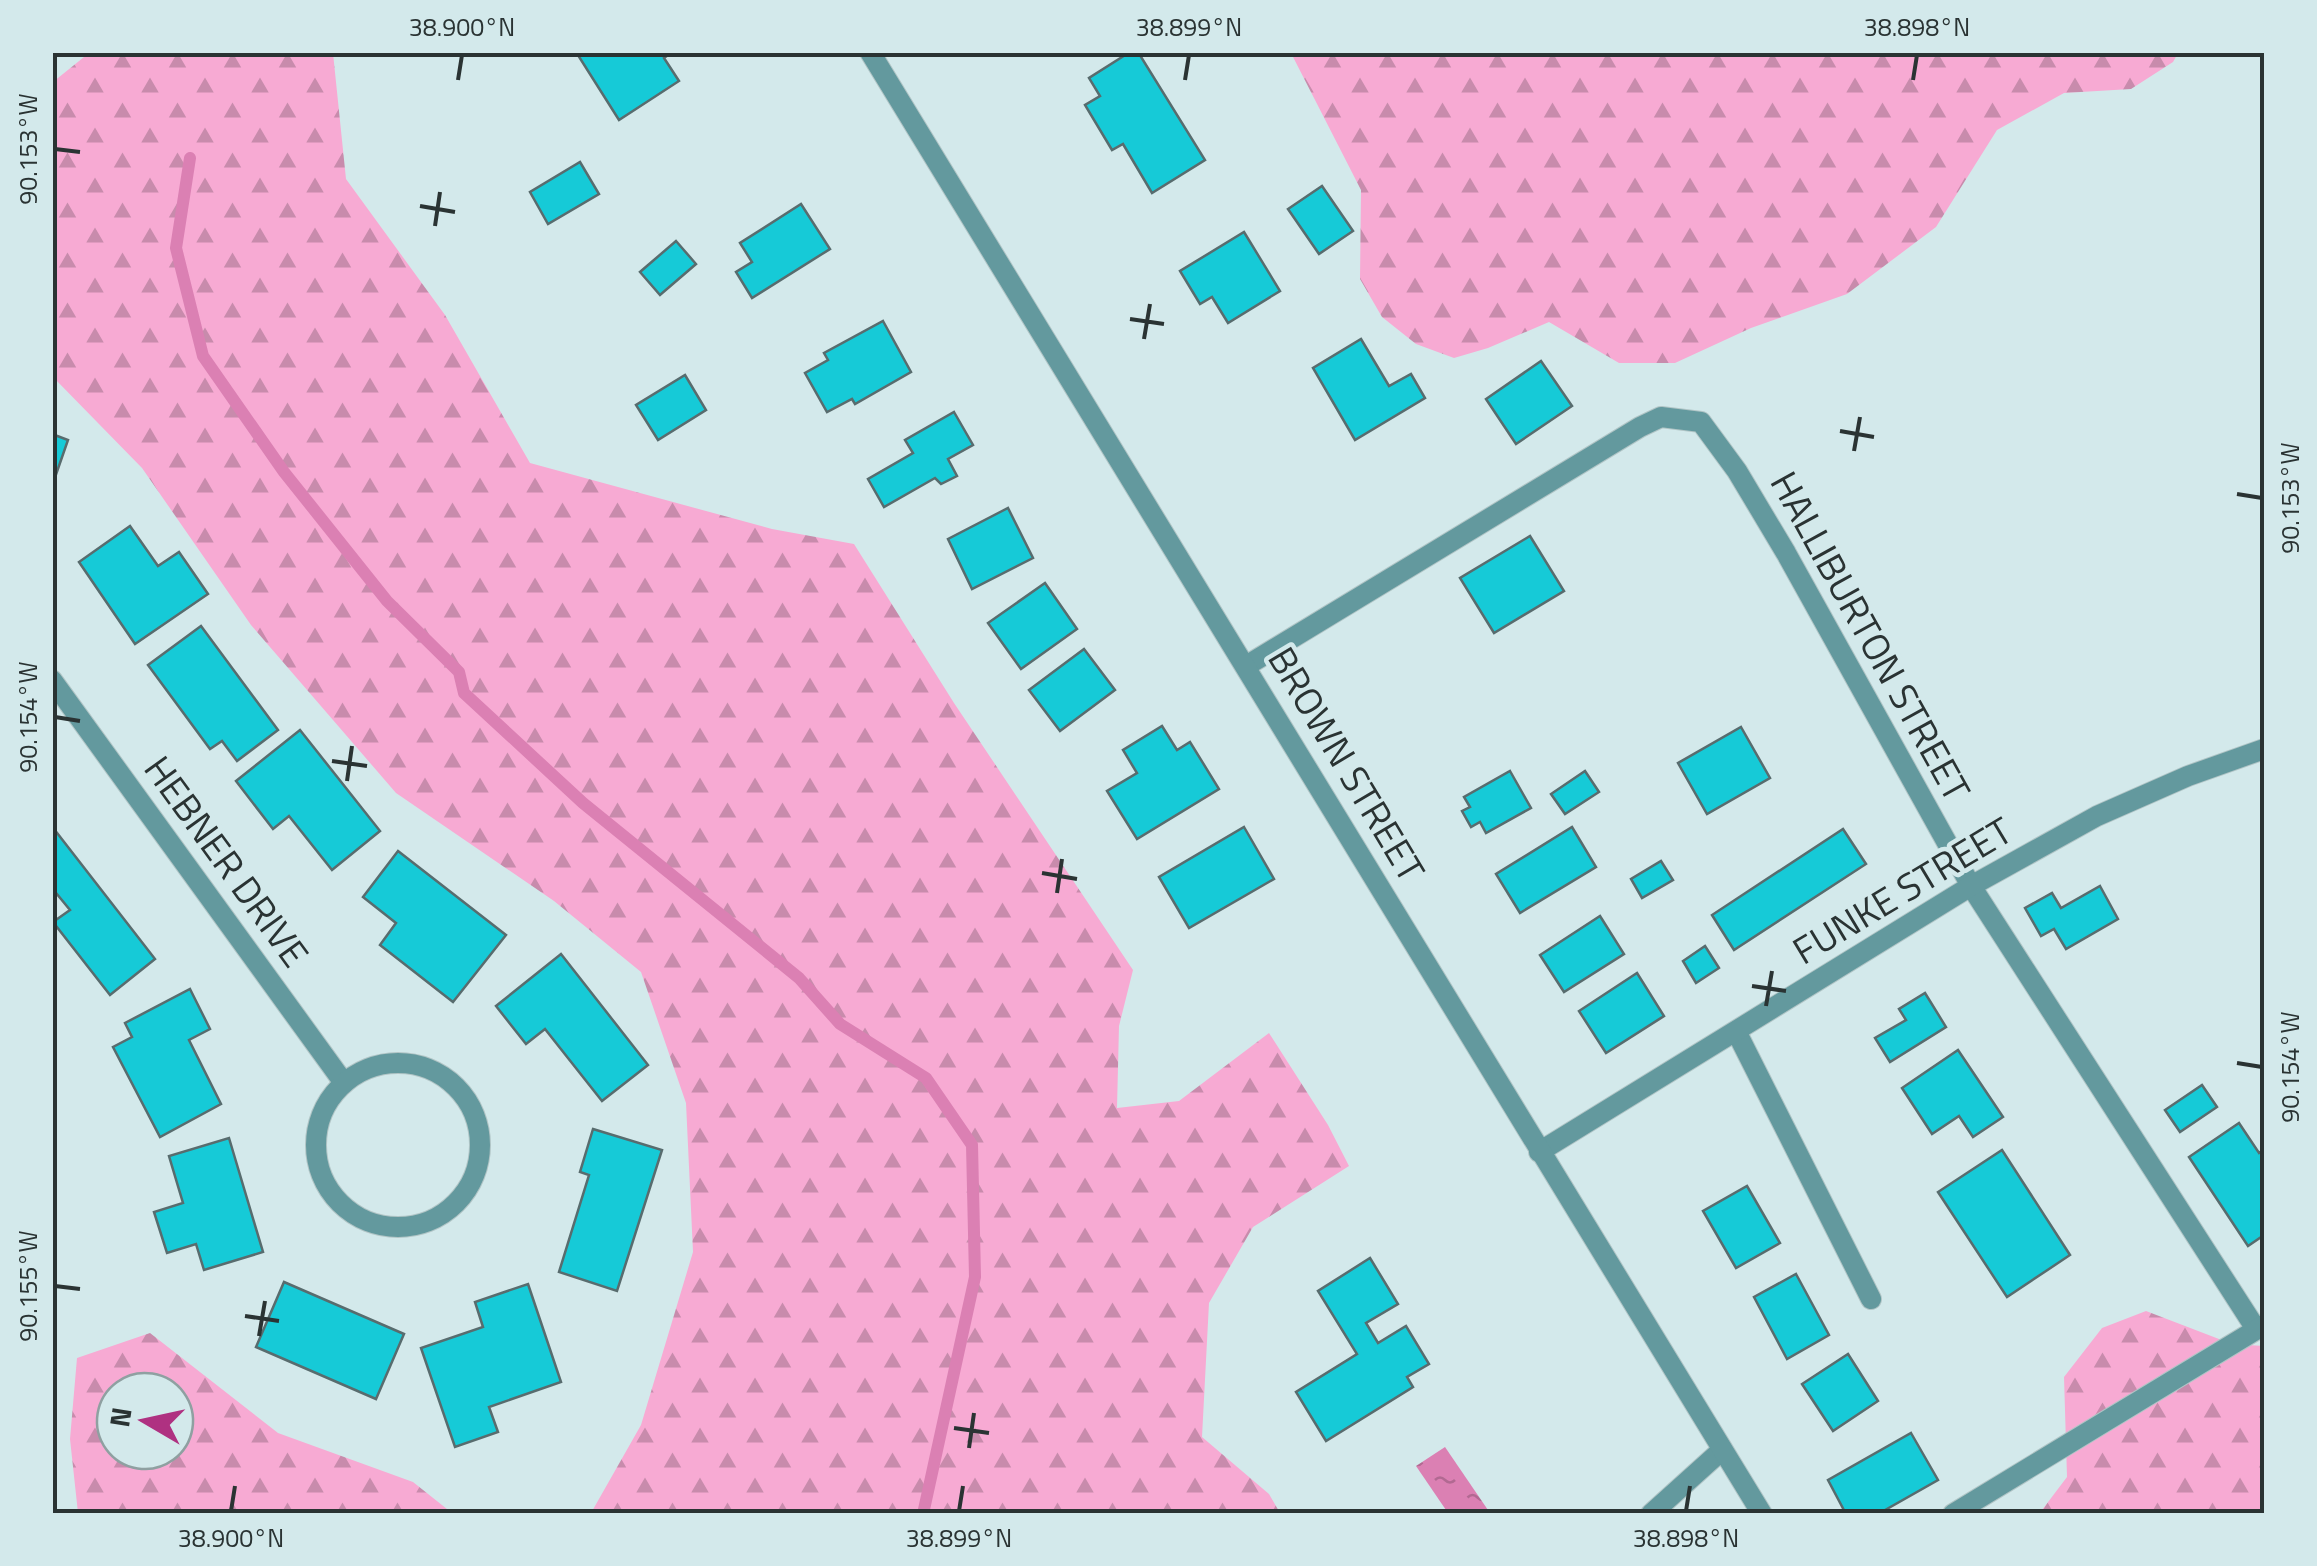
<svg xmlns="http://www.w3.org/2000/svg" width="2317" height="1566" viewBox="0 0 2317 1566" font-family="'Titillium Web',sans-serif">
<defs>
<pattern id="forest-firs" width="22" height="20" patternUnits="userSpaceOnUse" patternTransform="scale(2.5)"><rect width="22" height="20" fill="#f7aad3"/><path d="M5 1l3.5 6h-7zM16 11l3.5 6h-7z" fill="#c88bac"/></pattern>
<pattern id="water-ripples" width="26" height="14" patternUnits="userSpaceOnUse" patternTransform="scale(2.5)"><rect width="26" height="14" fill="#db80b3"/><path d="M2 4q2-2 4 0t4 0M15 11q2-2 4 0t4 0" fill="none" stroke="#b26992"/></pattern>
</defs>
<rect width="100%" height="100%" fill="#d3e9eb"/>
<!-- forest -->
<g fill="url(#forest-firs)" fill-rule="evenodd">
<path d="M 89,53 L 333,53 L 346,179 L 445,315 L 530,463 L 772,529 L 854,544 L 954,703 L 1133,970 L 1119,1026 L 1117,1108 L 1179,1101 L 1269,1033 L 1328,1125 L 1349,1166 L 1253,1227 L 1209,1303 L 1202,1437 L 1269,1494 L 1280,1513 L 591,1513 L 641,1425 L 693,1252 L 686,1103 L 641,972 L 554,901 L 396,793 L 251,625 L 142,468 L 53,377 L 53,82 Z"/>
<path d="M 1291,53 L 2178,53 L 2173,62 L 2131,89 L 2064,93 L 1997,130 L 1936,227 L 1847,294 L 1751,328 L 1675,363 L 1619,363 L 1549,322 L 1488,348 L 1454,358 L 1416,344 L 1382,317 L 1360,279 L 1361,190 Z"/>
<path d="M 2146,1311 L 2232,1344 L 2264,1346 L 2264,1513 L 2039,1514 L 2067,1477 L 2064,1377 L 2102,1328 Z"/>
<path d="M 150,1333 L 278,1433 L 413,1482 L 452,1513 L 78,1513 L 70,1439 L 77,1358 ZM 115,1391 L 175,1391 L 175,1451 L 115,1451 Z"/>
</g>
<!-- water -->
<path fill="url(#water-ripples)" d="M 1445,1447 L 1490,1513 L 1448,1513 L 1416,1466 Z"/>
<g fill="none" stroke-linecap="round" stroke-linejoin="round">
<!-- stream -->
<path stroke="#db80b3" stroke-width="12" d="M 190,158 L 176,248 L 203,356 L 284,472 L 387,601 L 459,672 L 464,693 L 583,803 L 799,978 L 840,1024 L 926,1078 L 972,1145 L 975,1277 L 923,1514"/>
</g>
<!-- building -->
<g fill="#16cad7" stroke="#586c6e" stroke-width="2.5">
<path d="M 576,52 L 672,52 L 664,58 L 679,81 L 619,120 Z"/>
<path d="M 1130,52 L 1138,52 L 1205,160 L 1152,193 L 1123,144 L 1112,150 L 1085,105 L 1100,96 L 1089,78 Z"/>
<path d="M 580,162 L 599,194 L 548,224 L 530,192 Z"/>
<path d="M 1322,186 L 1353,231 L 1319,254 L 1288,209 Z"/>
<path d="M 801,204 L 830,249 L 752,298 L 736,272 L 752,262 L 740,243 Z"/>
<path d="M 1244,232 L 1280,291 L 1228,323 L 1212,297 L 1200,304 L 1180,271 Z"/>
<path d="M 676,241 L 696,264 L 660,295 L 640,272 Z"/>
<path d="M 883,321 L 911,372 L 855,404 L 852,399 L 827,412 L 805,373 L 828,360 L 824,353 Z"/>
<path d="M 1361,339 L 1389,386 L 1411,374 L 1425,398 L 1355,440 L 1313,368 Z"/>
<path d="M 1541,361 L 1572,406 L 1516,444 L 1486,399 Z"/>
<path d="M 685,375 L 706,410 L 658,440 L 636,405 Z"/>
<path d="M 954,412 L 973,445 L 948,459 L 957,476 L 941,484 L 935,478 L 884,507 L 868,479 L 913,453 L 905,440 Z"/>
<path d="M 52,434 L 68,440 L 52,486 Z"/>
<path d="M 1008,508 L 1033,558 L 972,589 L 948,539 Z"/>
<path d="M 130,526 L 158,566 L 179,552 L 208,594 L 135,644 L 79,562 Z"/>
<path d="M 1530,536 L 1564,591 L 1494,633 L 1460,578 Z"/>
<path d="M 1045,583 L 1077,629 L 1021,669 L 988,623 Z"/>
<path d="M 201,626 L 278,730 L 237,761 L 222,741 L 210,749 L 148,665 Z"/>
<path d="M 1084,649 L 1115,690 L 1060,731 L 1029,690 Z"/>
<path d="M 1162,726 L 1177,750 L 1190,742 L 1219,789 L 1137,839 L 1107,791 L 1137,773 L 1123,750 Z"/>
<path d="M 1741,727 L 1770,778 L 1707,814 L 1678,763 Z"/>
<path d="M 300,730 L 380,831 L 332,870 L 289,816 L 273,829 L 236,781 Z"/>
<path d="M 1510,771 L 1531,808 L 1486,833 L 1480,822 L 1471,827 L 1462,811 L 1470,807 L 1464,797 Z"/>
<path d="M 1585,771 L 1599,792 L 1565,814 L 1551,794 Z"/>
<path d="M 1244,827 L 1274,879 L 1189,928 L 1159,877 Z"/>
<path d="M 1572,827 L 1596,867 L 1520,913 L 1496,874 Z"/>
<path d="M 54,829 L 155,959 L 110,995 L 53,922 L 70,910 L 52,888 Z"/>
<path d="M 1843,829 L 1866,864 L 1734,950 L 1712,915 Z"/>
<path d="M 398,851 L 506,935 L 453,1002 L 380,945 L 396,923 L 363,897 Z"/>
<path d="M 1661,861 L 1673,880 L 1642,898 L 1631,879 Z"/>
<path d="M 2100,886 L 2118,919 L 2066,949 L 2054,929 L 2041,936 L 2025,908 L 2052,893 L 2061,908 Z"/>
<path d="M 1600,916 L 1624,954 L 1564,992 L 1540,955 Z"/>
<path d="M 1705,946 L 1719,968 L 1696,983 L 1683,961 Z"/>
<path d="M 561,954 L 648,1065 L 602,1101 L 545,1029 L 526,1044 L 496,1006 Z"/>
<path d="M 1637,973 L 1664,1016 L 1606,1053 L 1579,1011 Z"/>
<path d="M 190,989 L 210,1029 L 189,1040 L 221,1104 L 160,1137 L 113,1047 L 132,1037 L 125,1023 Z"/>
<path d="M 1925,993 L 1946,1027 L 1890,1062 L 1875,1038 L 1906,1020 L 1899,1009 Z"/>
<path d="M 1958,1050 L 2003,1117 L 1973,1137 L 1959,1116 L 1932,1134 L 1902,1088 Z"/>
<path d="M 2202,1085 L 2217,1107 L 2180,1132 L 2165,1110 Z"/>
<path d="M 2239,1123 L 2259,1153 L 2264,1149 L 2264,1235 L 2248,1246 L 2189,1157 Z"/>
<path d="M 593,1129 L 662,1150 L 617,1291 L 559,1272 L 589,1175 L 580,1172 Z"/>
<path d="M 229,1138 L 263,1252 L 204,1270 L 196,1244 L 167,1253 L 154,1212 L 183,1203 L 169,1156 Z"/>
<path d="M 2002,1150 L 2070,1255 L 2007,1297 L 1938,1192 Z"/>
<path d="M 1747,1186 L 1780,1243 L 1736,1268 L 1703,1211 Z"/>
<path d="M 1370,1258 L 1398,1304 L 1366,1323 L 1378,1343 L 1406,1326 L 1429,1364 L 1407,1377 L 1413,1387 L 1326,1441 L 1296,1392 L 1357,1354 L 1318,1291 Z"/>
<path d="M 1796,1274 L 1829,1335 L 1787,1359 L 1754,1297 Z"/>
<path d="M 284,1282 L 404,1334 L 376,1399 L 256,1347 Z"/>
<path d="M 528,1284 L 561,1382 L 489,1407 L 498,1432 L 455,1447 L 421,1348 L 483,1327 L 475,1302 Z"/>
<path d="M 1848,1354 L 1878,1401 L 1833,1431 L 1802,1384 Z"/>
<path d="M 1911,1433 L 1938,1480 L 1878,1514 L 1846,1514 L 1828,1480 Z"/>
</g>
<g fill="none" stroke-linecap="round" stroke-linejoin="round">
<defs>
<path id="service" d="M 1737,1033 L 1871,1299"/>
<g id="minor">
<path d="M 1246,666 L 1640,427 L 1661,417 L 1701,422 L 1737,471 L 1786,553 L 1971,886 L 2256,1329"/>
<path d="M 52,680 L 344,1083"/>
<circle cx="398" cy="1145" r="82"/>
<path d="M 1539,1152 L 1971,886 L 2097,816 L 2188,776 L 2264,749"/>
<path d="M 1651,1514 L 1722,1450"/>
<path d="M 1953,1514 L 2264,1325"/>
</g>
<path id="tertiary" d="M 870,52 L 1762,1514"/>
</defs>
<!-- service casing -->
<use href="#service" stroke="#b1c5c6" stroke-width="22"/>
<!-- minor casing -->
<use href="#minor" stroke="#b1c5c6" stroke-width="22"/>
<!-- tertiary casing -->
<use href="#tertiary" stroke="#b1c5c6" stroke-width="22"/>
<!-- service -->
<use href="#service" stroke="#63999e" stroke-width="20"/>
<!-- minor -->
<use href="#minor" stroke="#63999e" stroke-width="20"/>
<!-- tertiary -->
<use href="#tertiary" stroke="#63999e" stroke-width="20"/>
</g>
<!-- ticks -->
<path fill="none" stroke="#2a3333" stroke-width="4" d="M 458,80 L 462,55M 1185,80 L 1189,55M 1913,80 L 1917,55M 55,149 L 80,152M 420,206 L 455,212M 435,226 L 440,192M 1130,319 L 1164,324M 1144,339 L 1150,304M 1840,431 L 1874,437M 1854,451 L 1860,417M 2237,494 L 2262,498M 55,717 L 80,721M 332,761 L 367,766M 347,781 L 352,746M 1042,873 L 1077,879M 1057,893 L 1062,859M 1752,986 L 1786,991M 1766,1006 L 1772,971M 2237,1063 L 2262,1067M 55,1286 L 80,1289M 245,1316 L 279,1321M 259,1336 L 265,1301M 954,1428 L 989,1433M 969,1448 L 974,1413M 231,1511 L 235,1486M 959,1511 L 963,1486M 1686,1511 L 1690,1486"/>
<g text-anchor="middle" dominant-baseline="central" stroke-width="9" stroke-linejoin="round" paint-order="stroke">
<!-- street labels -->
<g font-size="38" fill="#2a3333" stroke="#d3e9eb">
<text transform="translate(1871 636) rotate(61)">HALLIBURTON STREET</text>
<text transform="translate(1347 764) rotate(59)">BROWN STREET</text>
<text transform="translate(227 861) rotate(54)">HEBNER DRIVE</text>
<text transform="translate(1902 890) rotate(-31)">FUNKE STREET</text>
</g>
</g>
<!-- border -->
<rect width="2317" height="1566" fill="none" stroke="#d3e9eb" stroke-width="110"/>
<!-- north arrow -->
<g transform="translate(145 1421) rotate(279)"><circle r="48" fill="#d3e9eb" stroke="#8fa0a1" stroke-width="2.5"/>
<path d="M0-8L18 38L0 25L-18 38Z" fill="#af3181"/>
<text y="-15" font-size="28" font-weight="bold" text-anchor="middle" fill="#2a3333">N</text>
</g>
<rect x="55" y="55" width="2207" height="1456" fill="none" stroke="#2a3333" stroke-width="4"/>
<g font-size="25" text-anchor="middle" fill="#2a3333">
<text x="462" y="36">38.900°N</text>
<text x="1189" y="36">38.899°N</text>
<text x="1917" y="36">38.898°N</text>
<text transform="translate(28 149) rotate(-90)" y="9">90.153°W</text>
<text transform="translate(2290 498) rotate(-90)" y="9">90.153°W</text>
<text transform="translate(28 717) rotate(-90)" y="9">90.154°W</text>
<text transform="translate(2290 1067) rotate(-90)" y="9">90.154°W</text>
<text transform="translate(28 1286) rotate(-90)" y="9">90.155°W</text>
<text x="231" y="1547">38.900°N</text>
<text x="959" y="1547">38.899°N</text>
<text x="1686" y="1547">38.898°N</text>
</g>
</svg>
